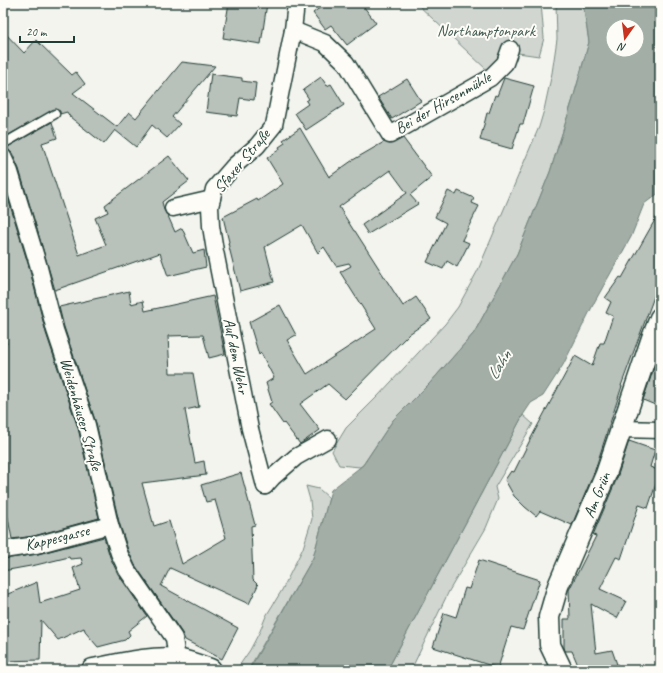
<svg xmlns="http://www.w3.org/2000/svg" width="663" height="673" viewBox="0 0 663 673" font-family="Caveat,sans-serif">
<rect width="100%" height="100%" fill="#f4f4ef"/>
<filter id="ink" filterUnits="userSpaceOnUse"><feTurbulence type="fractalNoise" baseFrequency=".025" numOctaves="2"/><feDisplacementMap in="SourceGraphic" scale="8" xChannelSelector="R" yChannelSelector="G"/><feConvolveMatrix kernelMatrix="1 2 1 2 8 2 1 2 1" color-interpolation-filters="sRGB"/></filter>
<g filter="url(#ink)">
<!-- green -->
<g fill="#d1d6d1" stroke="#788a82">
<path d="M 416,3 L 541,3 L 544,38 L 539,56 L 504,51 L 487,70 Z"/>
<path d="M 556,3 L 583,3 L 589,42 L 573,99 L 550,172 L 517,254 L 474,333 L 430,383 L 393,420 L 363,465 L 360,467 L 339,465 L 332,451 L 346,428 L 378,396 L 445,324 L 458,307 L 478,270 L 539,127 L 544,110 L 552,73 L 557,39 Z"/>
<path d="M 523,415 L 533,424 L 495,487 L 498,499 L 486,528 L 449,591 L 411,670 L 386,670 L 391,663 Z"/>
<path d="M 306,486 L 319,489 L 329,498 L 313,558 L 248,670 L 239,666 L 250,650 L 260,631 L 266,616 L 282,590 L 303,548 L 312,519 L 310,500 Z"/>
</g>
<!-- water -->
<path fill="#a3aea7" stroke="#6e8179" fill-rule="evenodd" d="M 583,3 L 660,3 L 660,192 L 644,204 L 631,237 L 595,301 L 563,365 L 543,396 L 531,403 L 523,415 L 391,663 L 386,670 L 249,670 L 313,558 L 331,490 L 363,465 L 393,420 L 430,383 L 474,333 L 517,254 L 550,172 L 573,99 L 589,42 ZM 613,26 L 637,26 L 637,50 L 613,50 Z"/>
<!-- building -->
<g fill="#b9c1bb" stroke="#1f3d34">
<path d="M 229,3 L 267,3 L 261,44 L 223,38 Z"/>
<path d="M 326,3 L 361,3 L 376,23 L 347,45 L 331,25 L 325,29 L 313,13 Z"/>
<path d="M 3,31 L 24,53 L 36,40 L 72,75 L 76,72 L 85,84 L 73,93 L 117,127 L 129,112 L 136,118 L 182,62 L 215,66 L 172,117 L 180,124 L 167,138 L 152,125 L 136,147 L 115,130 L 104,144 L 70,117 L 67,112 L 60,114 L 60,111 L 55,109 L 3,138 Z"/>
<path d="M 211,74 L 242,78 L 242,81 L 256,83 L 254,100 L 240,98 L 237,116 L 206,112 Z"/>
<path d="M 321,77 L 327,86 L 331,84 L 344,105 L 306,130 L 295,113 L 308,104 L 306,101 L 309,99 L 303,90 Z"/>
<path d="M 504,78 L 534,86 L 523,124 L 520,124 L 512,149 L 480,140 L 487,113 L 489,113 L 495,95 L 497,96 Z"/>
<path d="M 407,79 L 421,101 L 392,119 L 378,97 Z"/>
<path d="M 52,122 L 57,138 L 42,143 L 79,255 L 106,245 L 95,218 L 108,212 L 105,205 L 169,156 L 189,181 L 162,202 L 164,210 L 168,216 L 175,232 L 182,228 L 193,253 L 204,250 L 206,267 L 168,276 L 160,253 L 55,290 L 19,169 L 12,153 L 6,148 Z"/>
<path d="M 300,128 L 329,177 L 353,160 L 384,142 L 390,144 L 403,138 L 432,177 L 410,195 L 418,204 L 368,234 L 362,225 L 407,193 L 390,170 L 339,207 L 354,231 L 355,231 L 403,306 L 416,297 L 431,319 L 409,334 L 345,399 L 328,384 L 300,404 L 320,430 L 300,444 L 284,423 L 283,424 L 269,404 L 272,402 L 266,383 L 274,378 L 261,353 L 259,355 L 249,322 L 280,305 L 296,335 L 287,340 L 307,374 L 376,329 L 340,272 L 351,266 L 349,263 L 336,266 L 324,247 L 318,253 L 302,225 L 265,247 L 274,282 L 240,291 L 228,243 L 229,242 L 223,217 L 257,199 L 258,201 L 283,184 L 267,158 L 280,149 L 279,147 L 285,143 L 283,140 Z"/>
<path d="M 3,182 L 29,267 L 46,333 L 78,428 L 99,518 L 34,536 L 12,539 L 3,493 L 3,345 L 7,344 L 3,330 Z"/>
<path d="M 448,191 L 456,195 L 458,191 L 474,198 L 472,203 L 479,206 L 462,240 L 469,243 L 457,267 L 447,261 L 443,269 L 427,262 L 446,223 L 435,217 Z"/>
<path d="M 660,211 L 660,285 L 655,294 L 621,386 L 622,386 L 595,470 L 572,525 L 540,511 L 536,516 L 525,507 L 514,496 L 505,480 L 511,471 L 514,472 L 530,440 L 575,356 L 592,366 L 600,343 L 604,343 L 613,316 L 606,313 L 611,302 L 605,298 L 620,277 L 622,278 Z"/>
<path d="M 129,291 L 131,304 L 143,301 L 145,311 L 213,296 L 225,354 L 209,358 L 203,335 L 168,336 L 170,373 L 193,373 L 199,407 L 185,410 L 195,463 L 204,461 L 206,475 L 142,483 L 154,526 L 169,521 L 182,564 L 226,538 L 215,500 L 206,502 L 201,485 L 241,473 L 255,525 L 251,526 L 253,580 L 258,585 L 249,604 L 170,568 L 161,586 L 238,628 L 222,659 L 185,640 L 182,633 L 135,565 L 128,550 L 119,522 L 96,423 L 64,327 L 59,307 Z"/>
<path d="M 660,350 L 660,407 L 643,400 Z"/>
<path d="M 629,441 L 655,450 L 650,467 L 660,471 L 660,472 L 648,508 L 639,505 L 621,559 L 616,557 L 600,589 L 626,601 L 617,618 L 591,604 L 596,653 L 612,650 L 619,670 L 580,670 L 572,651 L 565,651 L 564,647 L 564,619 L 570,619 L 569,590 L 596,536 L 593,535 L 617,478 Z"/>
<path d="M 104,537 L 110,557 L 118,574 L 147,616 L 128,631 L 130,635 L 125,640 L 98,647 L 86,633 L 84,628 L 58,640 L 41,620 L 40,660 L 3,661 L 3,596 L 37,582 L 40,603 L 80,590 L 73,568 L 83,564 L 81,558 L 70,559 L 69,557 L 36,565 L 3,571 L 3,559 L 38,554 Z"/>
<path d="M 479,560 L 540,580 L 523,630 L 511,627 L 498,668 L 433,647 L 444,613 L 456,617 L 465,588 L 469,589 Z"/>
</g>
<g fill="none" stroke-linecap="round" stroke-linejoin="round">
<defs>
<path id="service" d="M 3,144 L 55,114"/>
<g id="minor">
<path d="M 293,30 L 325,43 L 346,63 L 390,135 L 490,78 L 505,63 L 510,49"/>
<path d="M 3,157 L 10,172 L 38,264 L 55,330 L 87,425 L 110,525 L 119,553 L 127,570 L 174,638 L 177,660"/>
<path d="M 173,208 L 212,199"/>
<path d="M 621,429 L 660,430"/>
<path d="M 265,486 L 250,429 L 215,251 L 211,226 L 210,207 L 214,189 L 234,166 L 257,146 L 274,125 L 293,30 L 296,3"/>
<path d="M 265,486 L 273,477 L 296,457 L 328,439"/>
<path d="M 3,550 L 36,545 L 110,525"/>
</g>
<path id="tertiary" d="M 562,670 L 550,645 L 549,617 L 558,586 L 606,474 L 652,338 L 660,318"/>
<path id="secondary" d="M 93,670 C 120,665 150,657 177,660 C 188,662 199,666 210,670"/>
</defs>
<!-- service casing -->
<use href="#service" stroke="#1f3d34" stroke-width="11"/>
<!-- minor casing -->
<use href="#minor" stroke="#1f3d34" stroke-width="19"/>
<!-- tertiary casing -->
<use href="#tertiary" stroke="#1f3d34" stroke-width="23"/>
<!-- secondary casing -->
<use href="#secondary" stroke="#1f3d34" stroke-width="25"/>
<!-- service -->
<use href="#service" stroke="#fdfcf7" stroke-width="8"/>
<!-- minor -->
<use href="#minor" stroke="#fdfcf7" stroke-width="16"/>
<!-- tertiary -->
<use href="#tertiary" stroke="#fdfcf7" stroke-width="20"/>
<!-- secondary -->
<use href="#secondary" stroke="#fdfcf7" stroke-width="22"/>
</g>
</g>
<g text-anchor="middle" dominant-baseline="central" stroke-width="4" stroke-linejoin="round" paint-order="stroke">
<!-- park labels -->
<g font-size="16" fill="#435c53" stroke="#fdfcf7">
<text x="486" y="31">Northamptonpark</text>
</g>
<!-- street labels -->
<g font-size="16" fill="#1f3d34" stroke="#fdfcf7">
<text transform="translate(443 103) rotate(-30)">Bei der Hirsenmühle</text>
<text transform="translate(242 161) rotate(-50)">Sfaxer Straße</text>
<text transform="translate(236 356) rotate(79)">Auf dem Wehr</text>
<text transform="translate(81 414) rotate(74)">Weidenhäuser Straße</text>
<text transform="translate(597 495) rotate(-68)">Am Grün</text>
<text transform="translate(57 538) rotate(-14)">Kappesgasse</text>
</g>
<!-- water labels -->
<g font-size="17" font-style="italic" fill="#475f56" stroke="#fdfcf7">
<text transform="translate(499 365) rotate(-58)">Lahn</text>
</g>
</g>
<!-- margin -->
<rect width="663" height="673" fill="none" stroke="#fdfcf7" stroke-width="16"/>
<rect x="8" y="8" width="647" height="657" fill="none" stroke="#1f3d34" stroke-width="1.5" filter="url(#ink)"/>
<!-- north arrow -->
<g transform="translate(625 38) rotate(194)"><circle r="19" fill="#fdfcf7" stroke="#a4b0a9"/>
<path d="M0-3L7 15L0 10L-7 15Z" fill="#c8321e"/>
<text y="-6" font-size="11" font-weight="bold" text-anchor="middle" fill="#1f3d34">N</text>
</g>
<!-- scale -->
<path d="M20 36v6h54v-6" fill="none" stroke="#1f3d34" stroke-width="2"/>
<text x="26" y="36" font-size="12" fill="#1f3d34" stroke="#fdfcf7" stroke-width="3" paint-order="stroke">20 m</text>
</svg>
